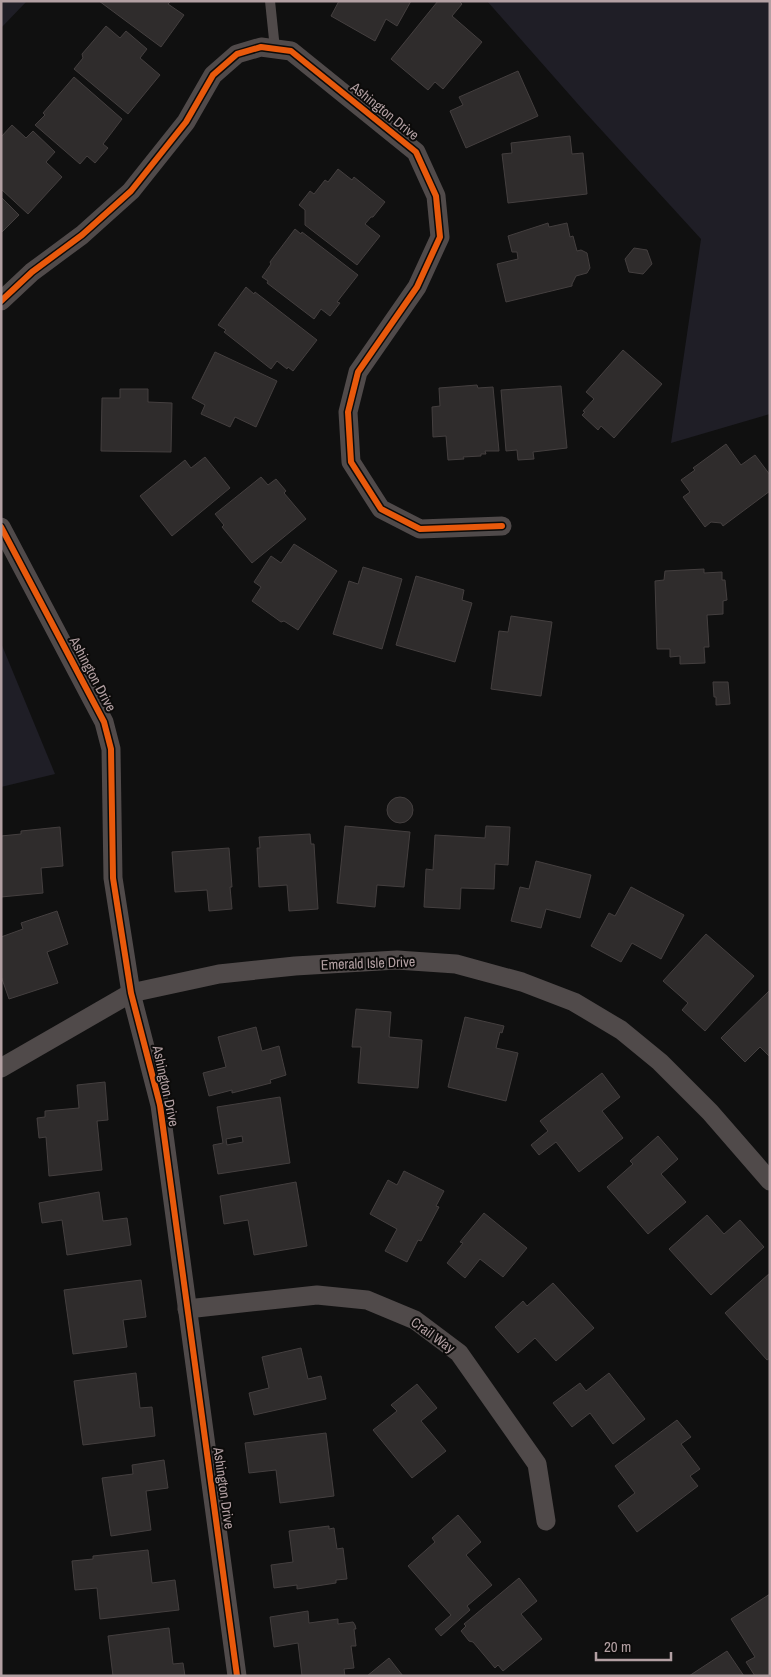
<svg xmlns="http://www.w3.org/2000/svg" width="771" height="1677" viewBox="0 0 771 1677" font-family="'Archivo Narrow',sans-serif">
<rect width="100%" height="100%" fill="#101010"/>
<!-- green -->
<g fill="#1f1e26">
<path d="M 1,1 L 27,1 L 1,28 Z"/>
<path d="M 487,1 L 770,1 L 770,414 L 671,443 L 701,239 L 584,111 Z"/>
<path d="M 1,643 L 55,774 L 1,787 Z"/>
</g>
<!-- building -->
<g fill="#2f2c2c" stroke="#443f3f" fill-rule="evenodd">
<path d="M 99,1 L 171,1 L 168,4 L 184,15 L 161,47 Z"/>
<path d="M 339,1 L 411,1 L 397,26 L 386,19 L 375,41 L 331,16 Z"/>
<path d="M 438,1 L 459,1 L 462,4 L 452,16 L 482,42 L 443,89 L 435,82 L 428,90 L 391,59 Z"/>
<path d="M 106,26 L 120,38 L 126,31 L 147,49 L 140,58 L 160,75 L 128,114 L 74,69 L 83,58 L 82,54 Z"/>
<path d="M 518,71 L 538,116 L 466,148 L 450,111 L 463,105 L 459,97 Z"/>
<path d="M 74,77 L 122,119 L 103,144 L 108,148 L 95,163 L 87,156 L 80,164 L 35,125 L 45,115 L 43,113 Z"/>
<path d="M 12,125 L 26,138 L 33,131 L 55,152 L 46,162 L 62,177 L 28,214 L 1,189 L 1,137 Z"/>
<path d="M 570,136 L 572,154 L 583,153 L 587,194 L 508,203 L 502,154 L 512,153 L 511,143 Z"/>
<path d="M 338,169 L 352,180 L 354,177 L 385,202 L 373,217 L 371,217 L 365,224 L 380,236 L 357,265 L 305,225 L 305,210 L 299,205 L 310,191 L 314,194 L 325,180 L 328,182 Z"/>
<path d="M 1,197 L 19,215 L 1,233 Z"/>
<path d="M 548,223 L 549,227 L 567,223 L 570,237 L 573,236 L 577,251 L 581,250 L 587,253 L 590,268 L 587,273 L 576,276 L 572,284 L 572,286 L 506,302 L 497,264 L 518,259 L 517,252 L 512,252 L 508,236 Z"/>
<path d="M 295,229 L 301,234 L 302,232 L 358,275 L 337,302 L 340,303 L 330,316 L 321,309 L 314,319 L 267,283 L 268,281 L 262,277 L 271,264 L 270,262 Z"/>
<path d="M 634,248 L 647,250 L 652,264 L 643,274 L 629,272 L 625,259 Z"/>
<path d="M 246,287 L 254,294 L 255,292 L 317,340 L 293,371 L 288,367 L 287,369 L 277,361 L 271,369 L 224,332 L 226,330 L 218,325 Z"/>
<path d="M 623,350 L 662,384 L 614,438 L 601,426 L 598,430 L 582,415 L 585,412 L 583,411 L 594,399 L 586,392 Z"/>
<path d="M 215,352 L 277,381 L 256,427 L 235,417 L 230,427 L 201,414 L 205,405 L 192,398 Z"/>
<path d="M 477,385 L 478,388 L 493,387 L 499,451 L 485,451 L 486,454 L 481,454 L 481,456 L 463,457 L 464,459 L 448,460 L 446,436 L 433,437 L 432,407 L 440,406 L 439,388 Z"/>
<path d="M 561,386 L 567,448 L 533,452 L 534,459 L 518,460 L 517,450 L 506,451 L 501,390 Z"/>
<path d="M 120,389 L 148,389 L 148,402 L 172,403 L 171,452 L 101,451 L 102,398 L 120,398 Z"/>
<path d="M 726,444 L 741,465 L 755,455 L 770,475 L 770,491 L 723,526 L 721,523 L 711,522 L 705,527 L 683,497 L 690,492 L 681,480 L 695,470 L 693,468 Z"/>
<path d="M 205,457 L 230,488 L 172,536 L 140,496 L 185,460 L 191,468 Z"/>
<path d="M 261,477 L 268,485 L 276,479 L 286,491 L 284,493 L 306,519 L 252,563 L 222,527 L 224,525 L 215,514 Z"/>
<path d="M 294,544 L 337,571 L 298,630 L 284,621 L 281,622 L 252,601 L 261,587 L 254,582 L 271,556 L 281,563 Z"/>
<path d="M 363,567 L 402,579 L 382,649 L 333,634 L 349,581 L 358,584 Z"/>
<path d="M 704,569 L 704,573 L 722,572 L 722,580 L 725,580 L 727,600 L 723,601 L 723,614 L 707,615 L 709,647 L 704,647 L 705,663 L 680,664 L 680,656 L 670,657 L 670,649 L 657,649 L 655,581 L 664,580 L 665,571 Z"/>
<path d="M 416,576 L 464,590 L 462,600 L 472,603 L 455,662 L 396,645 Z"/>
<path d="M 511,616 L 552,622 L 541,696 L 491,689 L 499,631 L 508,632 Z"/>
<path d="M 713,682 L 728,682 L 730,704 L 716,705 L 716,697 L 714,697 Z"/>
<circle cx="400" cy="810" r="13"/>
<path d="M 345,826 L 410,832 L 404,887 L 377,885 L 375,907 L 337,903 Z"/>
<path d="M 486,826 L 510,827 L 508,865 L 495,864 L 494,889 L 461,888 L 460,909 L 424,907 L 426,869 L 433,870 L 435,835 L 485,838 Z"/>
<path d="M 60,827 L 63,866 L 41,868 L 43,893 L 1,897 L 1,836 L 21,834 L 21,831 Z"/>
<path d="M 310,834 L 311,844 L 314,844 L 318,909 L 289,911 L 287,885 L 259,887 L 257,848 L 260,848 L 259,837 Z"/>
<path d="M 229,848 L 232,887 L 230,887 L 232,909 L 209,911 L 207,890 L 175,892 L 172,852 Z"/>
<path d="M 536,861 L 591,875 L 580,918 L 546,909 L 541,928 L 511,921 L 520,887 L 529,889 Z"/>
<path d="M 631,887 L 684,915 L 661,959 L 632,943 L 621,962 L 591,946 L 609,913 L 615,916 Z"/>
<path d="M 57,911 L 68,944 L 47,952 L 58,983 L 9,999 L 1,976 L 1,937 L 23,929 L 21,923 Z"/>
<path d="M 706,934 L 754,976 L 705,1031 L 682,1010 L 688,1003 L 663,981 Z"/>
<path d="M 770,990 L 770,1057 L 760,1047 L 745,1062 L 721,1038 Z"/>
<path d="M 356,1009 L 391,1012 L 389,1037 L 422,1040 L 418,1088 L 358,1083 L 361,1047 L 352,1047 Z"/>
<path d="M 465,1017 L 504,1026 L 502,1033 L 500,1032 L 496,1048 L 518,1053 L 506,1101 L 448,1087 Z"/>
<path d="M 256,1027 L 262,1051 L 279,1046 L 286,1075 L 270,1080 L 271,1083 L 232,1093 L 232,1090 L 209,1096 L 203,1073 L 226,1067 L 218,1037 Z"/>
<path d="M 602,1073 L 620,1097 L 602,1111 L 623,1138 L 579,1172 L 556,1142 L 539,1155 L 531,1145 L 548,1131 L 540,1121 Z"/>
<path d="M 105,1082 L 108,1120 L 97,1121 L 102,1170 L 49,1176 L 46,1137 L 39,1138 L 37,1118 L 45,1117 L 45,1111 L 79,1108 L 77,1085 Z"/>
<path d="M 280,1097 L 290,1163 L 218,1174 L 213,1145 L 223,1143 L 217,1107 ZM 242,1136 L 243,1142 L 227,1145 L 226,1139 Z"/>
<path d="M 658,1136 L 678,1159 L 661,1174 L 686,1202 L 648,1234 L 607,1187 L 633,1164 L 630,1161 Z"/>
<path d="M 404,1171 L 444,1191 L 436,1206 L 439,1207 L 421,1241 L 418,1240 L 407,1262 L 385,1251 L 397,1229 L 370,1214 L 388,1180 L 397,1185 Z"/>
<path d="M 296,1182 L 307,1246 L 254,1255 L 248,1220 L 224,1224 L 220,1196 Z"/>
<path d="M 99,1192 L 103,1221 L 127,1218 L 131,1245 L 67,1255 L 62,1220 L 42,1223 L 39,1203 Z"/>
<path d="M 484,1213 L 527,1248 L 503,1277 L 480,1259 L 465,1278 L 447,1263 L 463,1243 L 460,1242 Z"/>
<path d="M 707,1215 L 724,1234 L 740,1220 L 764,1247 L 711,1295 L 669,1249 Z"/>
<path d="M 770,1273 L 770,1358 L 767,1360 L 725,1313 Z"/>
<path d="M 141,1280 L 146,1317 L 123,1320 L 127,1347 L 73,1354 L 64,1290 Z"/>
<path d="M 553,1283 L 594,1328 L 556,1361 L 535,1338 L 518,1353 L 495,1327 L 523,1301 L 527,1306 Z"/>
<path d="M 301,1348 L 308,1379 L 321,1376 L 326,1399 L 254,1415 L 249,1393 L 269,1388 L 262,1357 Z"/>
<path d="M 136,1373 L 140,1408 L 152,1407 L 155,1436 L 83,1445 L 74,1381 Z"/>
<path d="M 609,1373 L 645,1419 L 613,1444 L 590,1413 L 572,1427 L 553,1403 L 580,1383 L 586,1391 Z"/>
<path d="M 417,1384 L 437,1408 L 421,1421 L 446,1451 L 412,1478 L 373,1430 L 397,1411 L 391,1405 Z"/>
<path d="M 677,1420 L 691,1437 L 681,1444 L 700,1469 L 690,1476 L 698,1486 L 637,1532 L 618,1506 L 635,1493 L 615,1466 Z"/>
<path d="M 326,1433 L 334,1496 L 280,1503 L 276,1470 L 249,1473 L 245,1443 Z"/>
<path d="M 164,1460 L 168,1488 L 146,1491 L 151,1530 L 111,1536 L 102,1478 L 133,1474 L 132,1465 Z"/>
<path d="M 458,1515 L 481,1542 L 466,1555 L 492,1585 L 467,1606 L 470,1610 L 441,1636 L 435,1629 L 451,1615 L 408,1566 L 435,1542 L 432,1538 Z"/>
<path d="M 329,1526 L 329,1529 L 334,1528 L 337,1549 L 343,1548 L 347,1579 L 336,1580 L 336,1583 L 297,1589 L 297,1585 L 274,1588 L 271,1565 L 293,1562 L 289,1531 Z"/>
<path d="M 148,1550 L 152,1583 L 175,1580 L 179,1610 L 100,1619 L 97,1588 L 75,1590 L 72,1561 L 93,1559 L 93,1556 Z"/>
<path d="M 519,1578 L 537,1601 L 521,1614 L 542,1639 L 503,1671 L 498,1665 L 495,1668 L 473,1642 L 469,1641 L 461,1631 L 466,1626 L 464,1624 Z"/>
<path d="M 770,1594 L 770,1676 L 755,1676 L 746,1662 L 755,1657 L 731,1619 Z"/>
<path d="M 308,1611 L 309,1623 L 338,1619 L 338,1624 L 353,1622 L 355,1625 L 356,1629 L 354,1629 L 356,1646 L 351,1646 L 354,1668 L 344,1669 L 345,1676 L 302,1676 L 298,1643 L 274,1647 L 270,1617 Z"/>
<path d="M 169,1628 L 173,1664 L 183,1663 L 185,1676 L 113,1676 L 108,1636 Z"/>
<path d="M 727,1651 L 744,1676 L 689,1676 Z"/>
<path d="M 389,1658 L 403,1676 L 367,1676 Z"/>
</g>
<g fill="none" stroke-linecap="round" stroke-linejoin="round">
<!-- lane -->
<path stroke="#504a4a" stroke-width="10" d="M 270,1 L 275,49"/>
<!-- street -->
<g stroke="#504a4a" stroke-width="19">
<path d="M 1,301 L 32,272 L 82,235 L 131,191 L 186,122 L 213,75 L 237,54 L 261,47 L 291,51 L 416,152 L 436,196 L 440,237 L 417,287 L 358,372 L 348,412 L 351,462 L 381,509 L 420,529 L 502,526"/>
<path d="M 1,527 L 104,722 L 111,749 L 113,878 L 131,993 L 160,1105 L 237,1676"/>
<path d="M 1,1068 L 131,993 L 219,974 L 295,966 L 397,960 L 456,964 L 522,982 L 574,1002 L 621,1030 L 660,1062 L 710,1112 L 770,1181"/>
<path d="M 187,1309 L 317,1295 L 367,1300 L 415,1320 L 459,1353 L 537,1464 L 546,1521"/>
</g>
<defs>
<g id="cycleway">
<path d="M 1,301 L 32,272 L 82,235 L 131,191 L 186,122 L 213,75 L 237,54 L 261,47 L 291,51 L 416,152 L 436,196 L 440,237 L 417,287 L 358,372 L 348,412 L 351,462 L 381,509 L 420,529 L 502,526"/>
<path d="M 1,527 L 104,722 L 111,749 L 113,878 L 131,993 L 160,1105 L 237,1676"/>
</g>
</defs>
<!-- cycleway casing -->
<use href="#cycleway" stroke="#0c0b0a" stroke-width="9"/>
<!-- cycleway -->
<use href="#cycleway" stroke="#e8590c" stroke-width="6"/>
</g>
<g text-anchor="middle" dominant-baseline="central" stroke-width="4" stroke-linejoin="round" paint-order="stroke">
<!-- street labels -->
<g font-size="14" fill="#b3a0a3" stroke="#0c0b0a">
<text transform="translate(385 111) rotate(39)">Ashington Drive</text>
<text transform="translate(93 674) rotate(62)">Ashington Drive</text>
<text transform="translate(368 963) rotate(-2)">Emerald Isle Drive</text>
<text transform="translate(166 1086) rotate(78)">Ashington Drive</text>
<text transform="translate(433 1335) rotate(36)">Crail Way</text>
<text transform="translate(224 1488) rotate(82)">Ashington Drive</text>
</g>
</g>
<!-- border -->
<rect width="771" height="1677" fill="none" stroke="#b3a0a3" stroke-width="5"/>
<!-- scale -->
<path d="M596 1652v8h75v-8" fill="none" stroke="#b3a0a3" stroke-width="2.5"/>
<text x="604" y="1652" font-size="15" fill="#b3a0a3" stroke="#0c0b0a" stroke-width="4" paint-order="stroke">20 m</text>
</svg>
